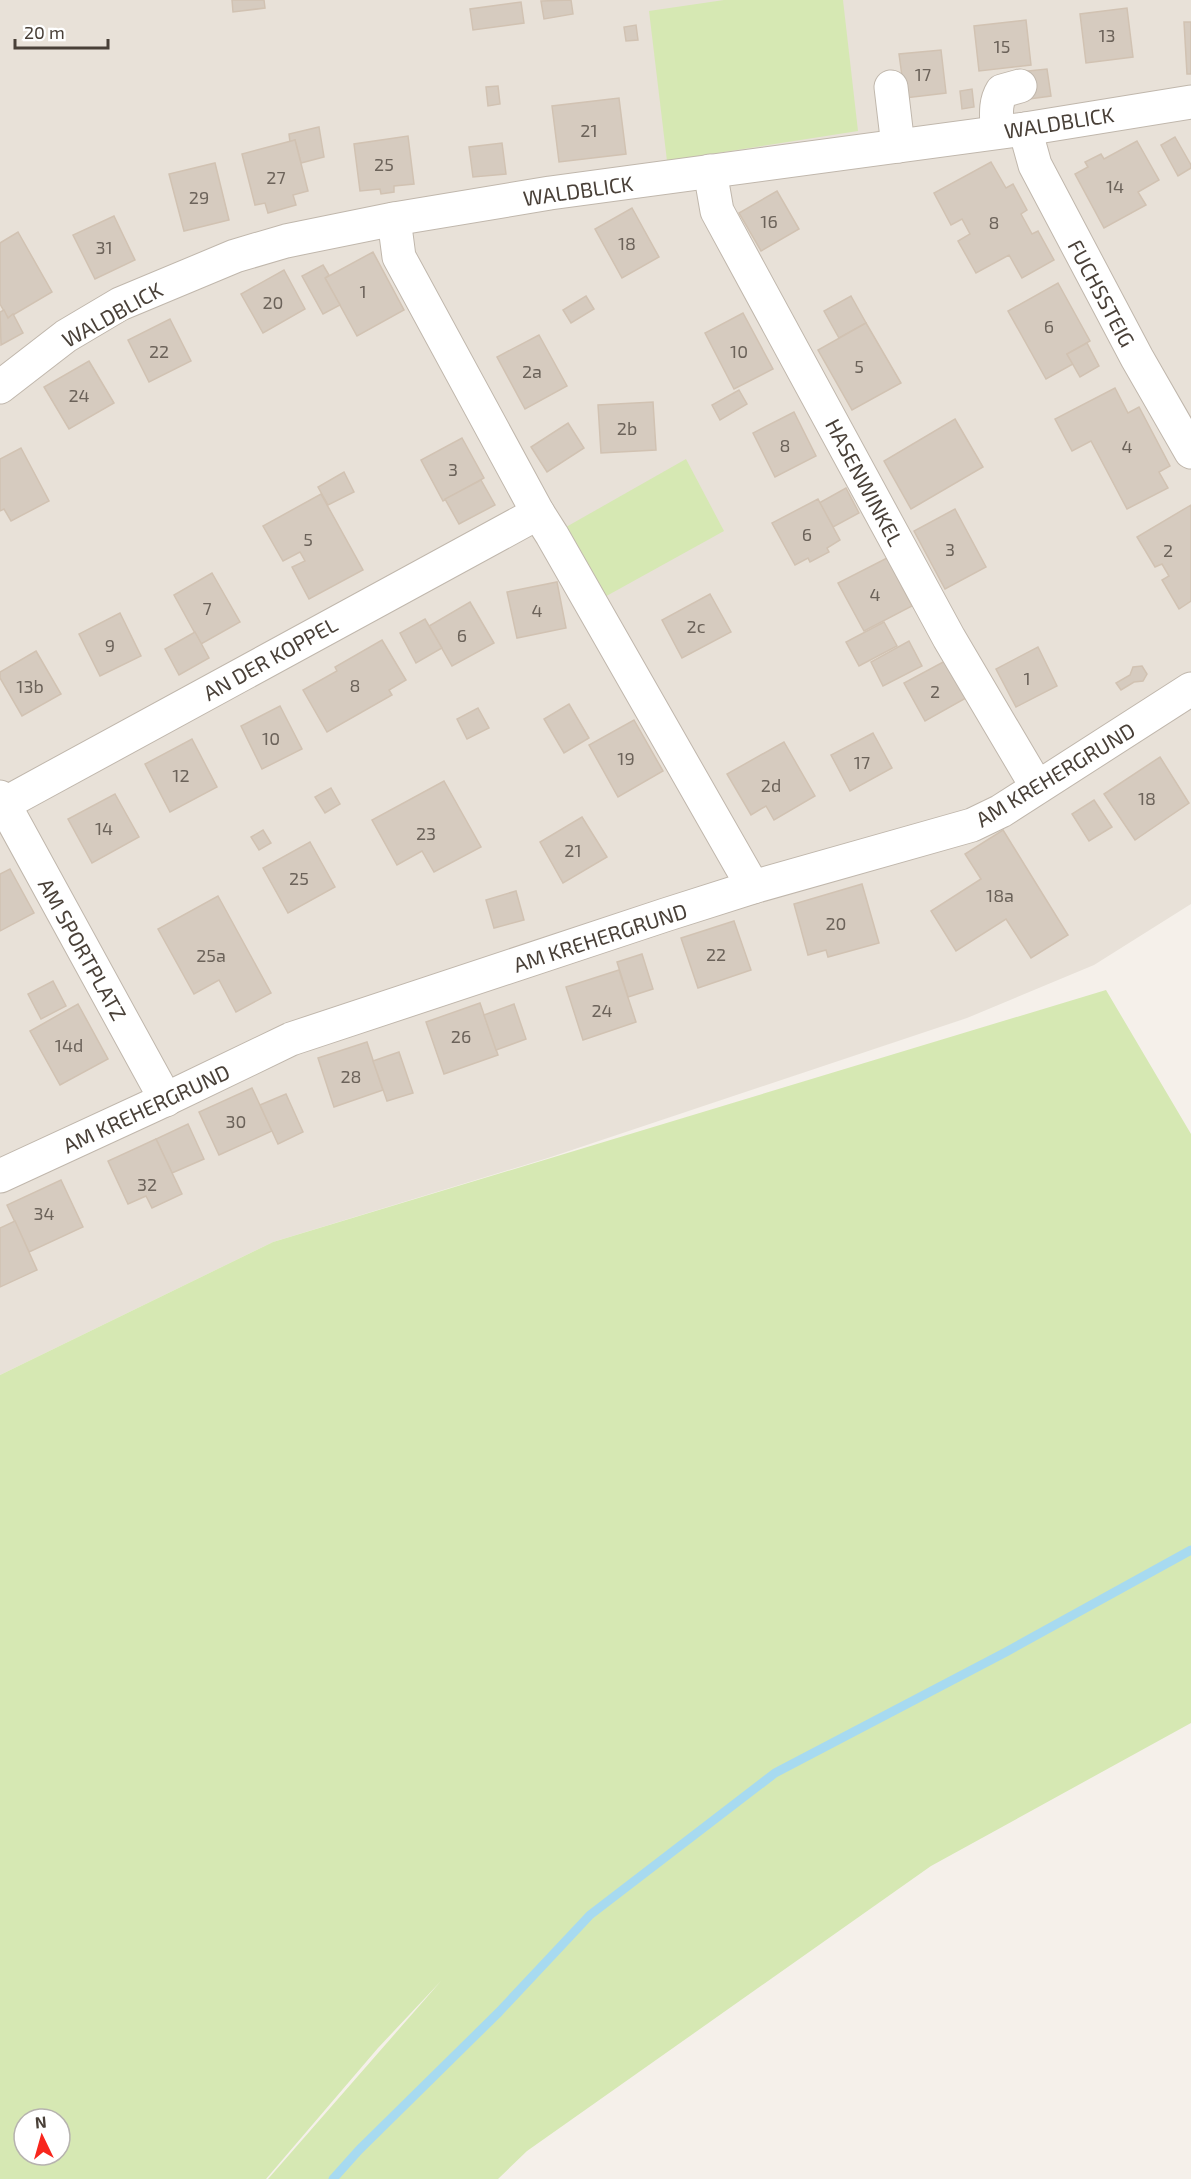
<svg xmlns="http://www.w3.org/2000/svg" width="1191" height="2179" viewBox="0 0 1191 2179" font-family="'Exo 2',sans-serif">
<rect width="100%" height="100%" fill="#f5f0ea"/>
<!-- residential -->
<path fill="#e8e1d8" d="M 0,0 L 1191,0 L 1191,904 L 1094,965 L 967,1018 L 548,1158 L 273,1242 L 0,1375 Z"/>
<!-- green -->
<g fill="#d6e8b3" fill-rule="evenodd">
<path d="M 724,0 L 843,0 L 858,131 L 667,161 L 649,11 Z"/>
<path d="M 686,459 L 724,531 L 592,604 L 552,535 Z"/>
<path d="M 1106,990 L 1191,1134 L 1191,1723 L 931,1866 L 527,2151 L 498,2179 L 268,2179 L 441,1981 L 378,2048 L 266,2179 L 0,2179 L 0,1375 L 273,1242 ZM 24,2119 L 60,2119 L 60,2155 L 24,2155 Z"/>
</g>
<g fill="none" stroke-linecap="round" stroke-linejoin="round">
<!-- stream -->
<path stroke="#a7daf0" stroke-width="9" d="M 333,2179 L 359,2150 L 499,2012 L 590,1915 L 775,1773 L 1006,1652 L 1191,1550"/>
</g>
<!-- building -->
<g fill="#d6cbbf" stroke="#d1c2b2" stroke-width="1.5">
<path d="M 232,0 L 264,0 L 265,8 L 233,12 Z"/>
<path d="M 571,0 L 573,14 L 544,19 L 541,1 Z"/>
<path d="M 521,2 L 524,23 L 473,30 L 470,9 Z"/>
<path d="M 1127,8 L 1133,57 L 1086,63 L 1080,14 Z"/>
<path d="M 1026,20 L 1031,65 L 979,71 L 974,26 Z"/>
<path d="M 1184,22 L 1191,22 L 1191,74 L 1187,74 Z"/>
<path d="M 636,25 L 638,40 L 626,41 L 624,27 Z"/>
<path d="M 941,50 L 946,93 L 905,98 L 899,54 Z"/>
<path d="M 1047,69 L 1051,96 L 1022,100 L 1019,72 Z"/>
<path d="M 498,86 L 500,104 L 488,106 L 486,87 Z"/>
<path d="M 972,89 L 974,107 L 962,109 L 960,91 Z"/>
<path d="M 619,98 L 626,154 L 559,162 L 552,106 Z"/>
<path d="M 319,127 L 324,157 L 301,163 L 295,140 L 290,142 L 289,134 Z"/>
<path d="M 408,136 L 414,184 L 394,186 L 394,192 L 381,194 L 380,189 L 360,191 L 354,144 Z"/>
<path d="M 1175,137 L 1191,165 L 1191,168 L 1178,176 L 1161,145 Z"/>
<path d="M 295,140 L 308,191 L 293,195 L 296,205 L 268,213 L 265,203 L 255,205 L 242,154 Z"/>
<path d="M 1137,141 L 1159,180 L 1138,192 L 1146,205 L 1104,228 L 1075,174 L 1088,167 L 1085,162 L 1101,154 L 1104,159 Z"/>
<path d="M 502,143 L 506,174 L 473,177 L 469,147 Z"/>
<path d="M 991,162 L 1006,188 L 1013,184 L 1027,210 L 1021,214 L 1032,234 L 1038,231 L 1054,260 L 1022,278 L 1009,255 L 976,273 L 958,241 L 970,234 L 962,219 L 951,225 L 934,193 Z"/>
<path d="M 215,163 L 229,220 L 184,231 L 169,174 Z"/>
<path d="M 777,191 L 799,229 L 761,251 L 739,213 Z"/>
<path d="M 632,208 L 659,257 L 622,278 L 595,229 Z"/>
<path d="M 114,216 L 135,260 L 95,279 L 73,235 Z"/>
<path d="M 18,232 L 52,292 L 8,318 L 0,304 L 0,243 Z"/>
<path d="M 373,252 L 404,310 L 357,336 L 325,278 Z"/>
<path d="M 323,265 L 329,275 L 325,278 L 340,305 L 323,314 L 302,276 Z"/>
<path d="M 284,270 L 305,309 L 263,333 L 241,294 Z"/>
<path d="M 1058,283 L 1090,341 L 1067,354 L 1073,364 L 1046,379 L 1008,311 Z"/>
<path d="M 586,296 L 594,309 L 571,323 L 563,310 Z"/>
<path d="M 851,296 L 866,323 L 839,338 L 824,311 Z"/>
<path d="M 4,310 L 8,318 L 13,314 L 23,333 L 1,345 L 0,312 Z"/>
<path d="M 743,313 L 773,369 L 734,389 L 705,333 Z"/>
<path d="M 170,319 L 191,361 L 149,382 L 128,340 Z"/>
<path d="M 866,323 L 901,383 L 852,410 L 818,350 Z"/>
<path d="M 539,335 L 567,386 L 525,409 L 497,357 Z"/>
<path d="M 1087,343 L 1099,366 L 1080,377 L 1067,354 Z"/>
<path d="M 89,361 L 114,403 L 69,429 L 44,387 Z"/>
<path d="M 1115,388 L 1128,413 L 1139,407 L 1170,466 L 1159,472 L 1168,488 L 1127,509 L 1091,441 L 1072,451 L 1055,419 Z"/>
<path d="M 739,390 L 747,404 L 720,420 L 712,405 Z"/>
<path d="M 653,402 L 656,450 L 601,453 L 598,405 Z"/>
<path d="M 794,412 L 816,456 L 775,477 L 753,433 Z"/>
<path d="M 955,419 L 983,467 L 911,509 L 884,461 Z"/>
<path d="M 568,423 L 584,448 L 547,472 L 531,447 Z"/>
<path d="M 462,438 L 484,478 L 443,501 L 421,460 Z"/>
<path d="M 21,448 L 49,501 L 11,521 L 4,509 L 0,511 L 0,459 Z"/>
<path d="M 344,472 L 354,492 L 328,505 L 318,487 Z"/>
<path d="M 481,480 L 495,505 L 459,524 L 445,499 Z"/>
<path d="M 846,488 L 859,513 L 833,527 L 819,503 Z"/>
<path d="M 321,494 L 363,570 L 309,599 L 292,567 L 305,561 L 300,552 L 283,561 L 263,526 Z"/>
<path d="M 818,499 L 840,540 L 827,548 L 829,552 L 810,562 L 808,558 L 795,565 L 772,523 Z"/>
<path d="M 1191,505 L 1191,601 L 1179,609 L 1162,580 L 1169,576 L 1162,564 L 1155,567 L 1137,537 Z"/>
<path d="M 955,509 L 986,567 L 945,589 L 914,531 Z"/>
<path d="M 887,558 L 912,606 L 864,631 L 838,583 Z"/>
<path d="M 212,573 L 240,622 L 201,644 L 174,595 Z"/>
<path d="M 557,582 L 566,628 L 517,638 L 507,592 Z"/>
<path d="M 710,594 L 731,632 L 682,658 L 662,620 Z"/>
<path d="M 470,602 L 494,643 L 452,666 L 429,626 Z"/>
<path d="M 120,613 L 141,656 L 100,676 L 79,634 Z"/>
<path d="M 425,619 L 442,648 L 416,663 L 400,633 Z"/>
<path d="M 884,622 L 897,646 L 859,666 L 846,642 Z"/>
<path d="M 195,632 L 209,658 L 179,675 L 165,649 Z"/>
<path d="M 382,640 L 406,680 L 389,690 L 392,695 L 327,732 L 303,690 L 337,671 L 335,667 Z"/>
<path d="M 909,641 L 922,666 L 883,686 L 871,662 Z"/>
<path d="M 1038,647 L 1057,686 L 1016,707 L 996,669 Z"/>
<path d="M 36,651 L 61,694 L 22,716 L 0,678 L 0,672 Z"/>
<path d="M 945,661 L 966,698 L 925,721 L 904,683 Z"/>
<path d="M 1142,666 L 1147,674 L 1143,681 L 1134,682 L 1121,690 L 1116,683 L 1130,675 L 1133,667 Z"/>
<path d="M 569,704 L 589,738 L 564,753 L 544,719 Z"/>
<path d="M 280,706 L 302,749 L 262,769 L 241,726 Z"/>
<path d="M 478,708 L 489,728 L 467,739 L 457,719 Z"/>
<path d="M 634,720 L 663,771 L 618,797 L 589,745 Z"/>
<path d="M 873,733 L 892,768 L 850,791 L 831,755 Z"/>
<path d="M 192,739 L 217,787 L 170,812 L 145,764 Z"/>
<path d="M 784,742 L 815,796 L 774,820 L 766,806 L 751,815 L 727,774 Z"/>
<path d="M 1160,757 L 1189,803 L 1135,840 L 1104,794 Z"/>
<path d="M 444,781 L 481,847 L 434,872 L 422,851 L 397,865 L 372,820 Z"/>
<path d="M 331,788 L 340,804 L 325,813 L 315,797 Z"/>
<path d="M 115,794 L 139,837 L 92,863 L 68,819 Z"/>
<path d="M 1094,800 L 1112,827 L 1089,841 L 1072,814 Z"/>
<path d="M 582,817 L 607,857 L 563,883 L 540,842 Z"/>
<path d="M 263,830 L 271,843 L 259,850 L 251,837 Z"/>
<path d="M 1003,830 L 1068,935 L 1031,958 L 1006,919 L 956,951 L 931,911 L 981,879 L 965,854 Z"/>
<path d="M 310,842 L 335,887 L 288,913 L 263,868 Z"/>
<path d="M 10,869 L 34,913 L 0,931 L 0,874 Z"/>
<path d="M 862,884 L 879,943 L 828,957 L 826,950 L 808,955 L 794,904 Z"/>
<path d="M 516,891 L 524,920 L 494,928 L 486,900 Z"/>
<path d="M 218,896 L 271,993 L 236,1012 L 219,980 L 194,994 L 158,929 Z"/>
<path d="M 734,921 L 751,970 L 698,988 L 681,938 Z"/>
<path d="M 642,954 L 653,989 L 628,997 L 617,962 Z"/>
<path d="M 619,970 L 636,1022 L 583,1040 L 566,987 Z"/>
<path d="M 53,981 L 66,1006 L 41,1019 L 28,994 Z"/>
<path d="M 480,1003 L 498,1055 L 444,1074 L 426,1022 Z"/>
<path d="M 78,1004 L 108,1059 L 60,1085 L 30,1031 Z"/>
<path d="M 514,1004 L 526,1039 L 496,1050 L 484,1015 Z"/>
<path d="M 367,1042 L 383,1090 L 334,1107 L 318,1058 Z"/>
<path d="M 399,1052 L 413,1093 L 387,1101 L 373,1061 Z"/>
<path d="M 252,1088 L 272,1131 L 219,1155 L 199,1112 Z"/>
<path d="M 286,1094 L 303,1132 L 278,1144 L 260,1105 Z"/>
<path d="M 188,1124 L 204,1159 L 172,1173 L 156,1139 Z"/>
<path d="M 156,1139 L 182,1194 L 152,1208 L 146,1196 L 128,1204 L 108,1161 Z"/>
<path d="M 61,1180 L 83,1227 L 29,1252 L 7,1205 Z"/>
<path d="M 15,1221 L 37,1270 L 0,1287 L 0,1228 Z"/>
</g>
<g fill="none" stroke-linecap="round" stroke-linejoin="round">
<defs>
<g id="minor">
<path d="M 891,87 L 898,146"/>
<path d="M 1025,129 L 1035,165 L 1137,358 L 1191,452"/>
<path d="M 997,132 C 997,118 994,104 1002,91 L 1020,86"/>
<path d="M 710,171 L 717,211 L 949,638 L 1037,787"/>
<path d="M 394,219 L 399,257 L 538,513 L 552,535 L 753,887"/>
<path d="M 0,387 L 66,336 L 120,304 L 235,256 L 286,241 L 394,219 L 550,193 L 1025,129 L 1191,102"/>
<path d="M 0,797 L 166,1100"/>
<path d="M 4,804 L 538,513"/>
<path d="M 0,1176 L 156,1104 L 291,1039 L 665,915 L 753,887 L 972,825 L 1001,811 L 1191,689"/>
</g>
</defs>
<!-- minor casing -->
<use href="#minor" stroke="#c0b7ac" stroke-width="35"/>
<!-- minor -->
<use href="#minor" stroke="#fff" stroke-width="33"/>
</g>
<g text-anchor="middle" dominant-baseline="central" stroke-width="6" stroke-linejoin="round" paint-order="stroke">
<!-- number labels -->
<g font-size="18" fill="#6c635a">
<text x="1107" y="35">13</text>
<text x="1002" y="46">15</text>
<text x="923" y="74">17</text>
<text x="589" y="130">21</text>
<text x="384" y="164">25</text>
<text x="276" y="177">27</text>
<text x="1115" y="186">14</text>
<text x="199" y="197">29</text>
<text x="769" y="221">16</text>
<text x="994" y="222">8</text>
<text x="627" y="243">18</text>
<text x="104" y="247">31</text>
<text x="363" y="291">1</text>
<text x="273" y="302">20</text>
<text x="1049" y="326">6</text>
<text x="159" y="351">22</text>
<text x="739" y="351">10</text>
<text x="859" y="366">5</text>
<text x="532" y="371">2a</text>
<text x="79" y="395">24</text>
<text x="627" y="428">2b</text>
<text x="785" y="445">8</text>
<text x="1127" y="446">4</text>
<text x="453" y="469">3</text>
<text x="807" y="534">6</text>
<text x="308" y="539">5</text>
<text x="950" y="549">3</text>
<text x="1168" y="550">2</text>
<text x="875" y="594">4</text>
<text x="207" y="608">7</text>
<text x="537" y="610">4</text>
<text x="696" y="626">2c</text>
<text x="462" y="635">6</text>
<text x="110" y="645">9</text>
<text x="1027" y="678">1</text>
<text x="355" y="685">8</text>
<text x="30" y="686">13b</text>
<text x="935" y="691">2</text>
<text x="271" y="738">10</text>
<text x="626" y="758">19</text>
<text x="862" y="762">17</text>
<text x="181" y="775">12</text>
<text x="771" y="785">2d</text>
<text x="1147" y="798">18</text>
<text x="104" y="828">14</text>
<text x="426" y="833">23</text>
<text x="573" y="850">21</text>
<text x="299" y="878">25</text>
<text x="1000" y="895">18a</text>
<text x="836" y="923">20</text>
<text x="716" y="954">22</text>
<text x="211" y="955">25a</text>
<text x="602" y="1010">24</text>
<text x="461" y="1036">26</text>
<text x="69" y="1045">14d</text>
<text x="351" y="1076">28</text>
<text x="236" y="1121">30</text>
<text x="147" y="1184">32</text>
<text x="44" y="1213">34</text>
</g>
<!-- street labels -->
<g font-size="21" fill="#494038" stroke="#fff">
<text transform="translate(1059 122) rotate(-9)">WALDBLICK</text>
<text transform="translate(578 190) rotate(-8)">WALDBLICK</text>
<text transform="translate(1102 293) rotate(62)">FUCHSSTEIG</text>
<text transform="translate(112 314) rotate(-29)">WALDBLICK</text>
<text transform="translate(865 482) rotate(62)">HASENWINKEL</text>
<text transform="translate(270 658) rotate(-29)">AN DER KOPPEL</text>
<text transform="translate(1055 774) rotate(-31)">AM KREHERGRUND</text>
<text transform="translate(600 937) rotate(-18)">AM KREHERGRUND</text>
<text transform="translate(83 949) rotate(61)">AM SPORTPLATZ</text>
<text transform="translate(146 1108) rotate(-25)">AM KREHERGRUND</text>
</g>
</g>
<!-- north arrow -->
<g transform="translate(42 2137) rotate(355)"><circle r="28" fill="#ffffff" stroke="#b6b3af" stroke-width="1.5"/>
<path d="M0-4.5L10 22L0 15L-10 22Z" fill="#f8261d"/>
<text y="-9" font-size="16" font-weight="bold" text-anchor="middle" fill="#494038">N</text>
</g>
<!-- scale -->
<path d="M15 39v9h93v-9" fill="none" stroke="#494038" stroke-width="3"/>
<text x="24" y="39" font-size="18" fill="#494038" stroke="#ffffff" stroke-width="4.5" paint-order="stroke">20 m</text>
</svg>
